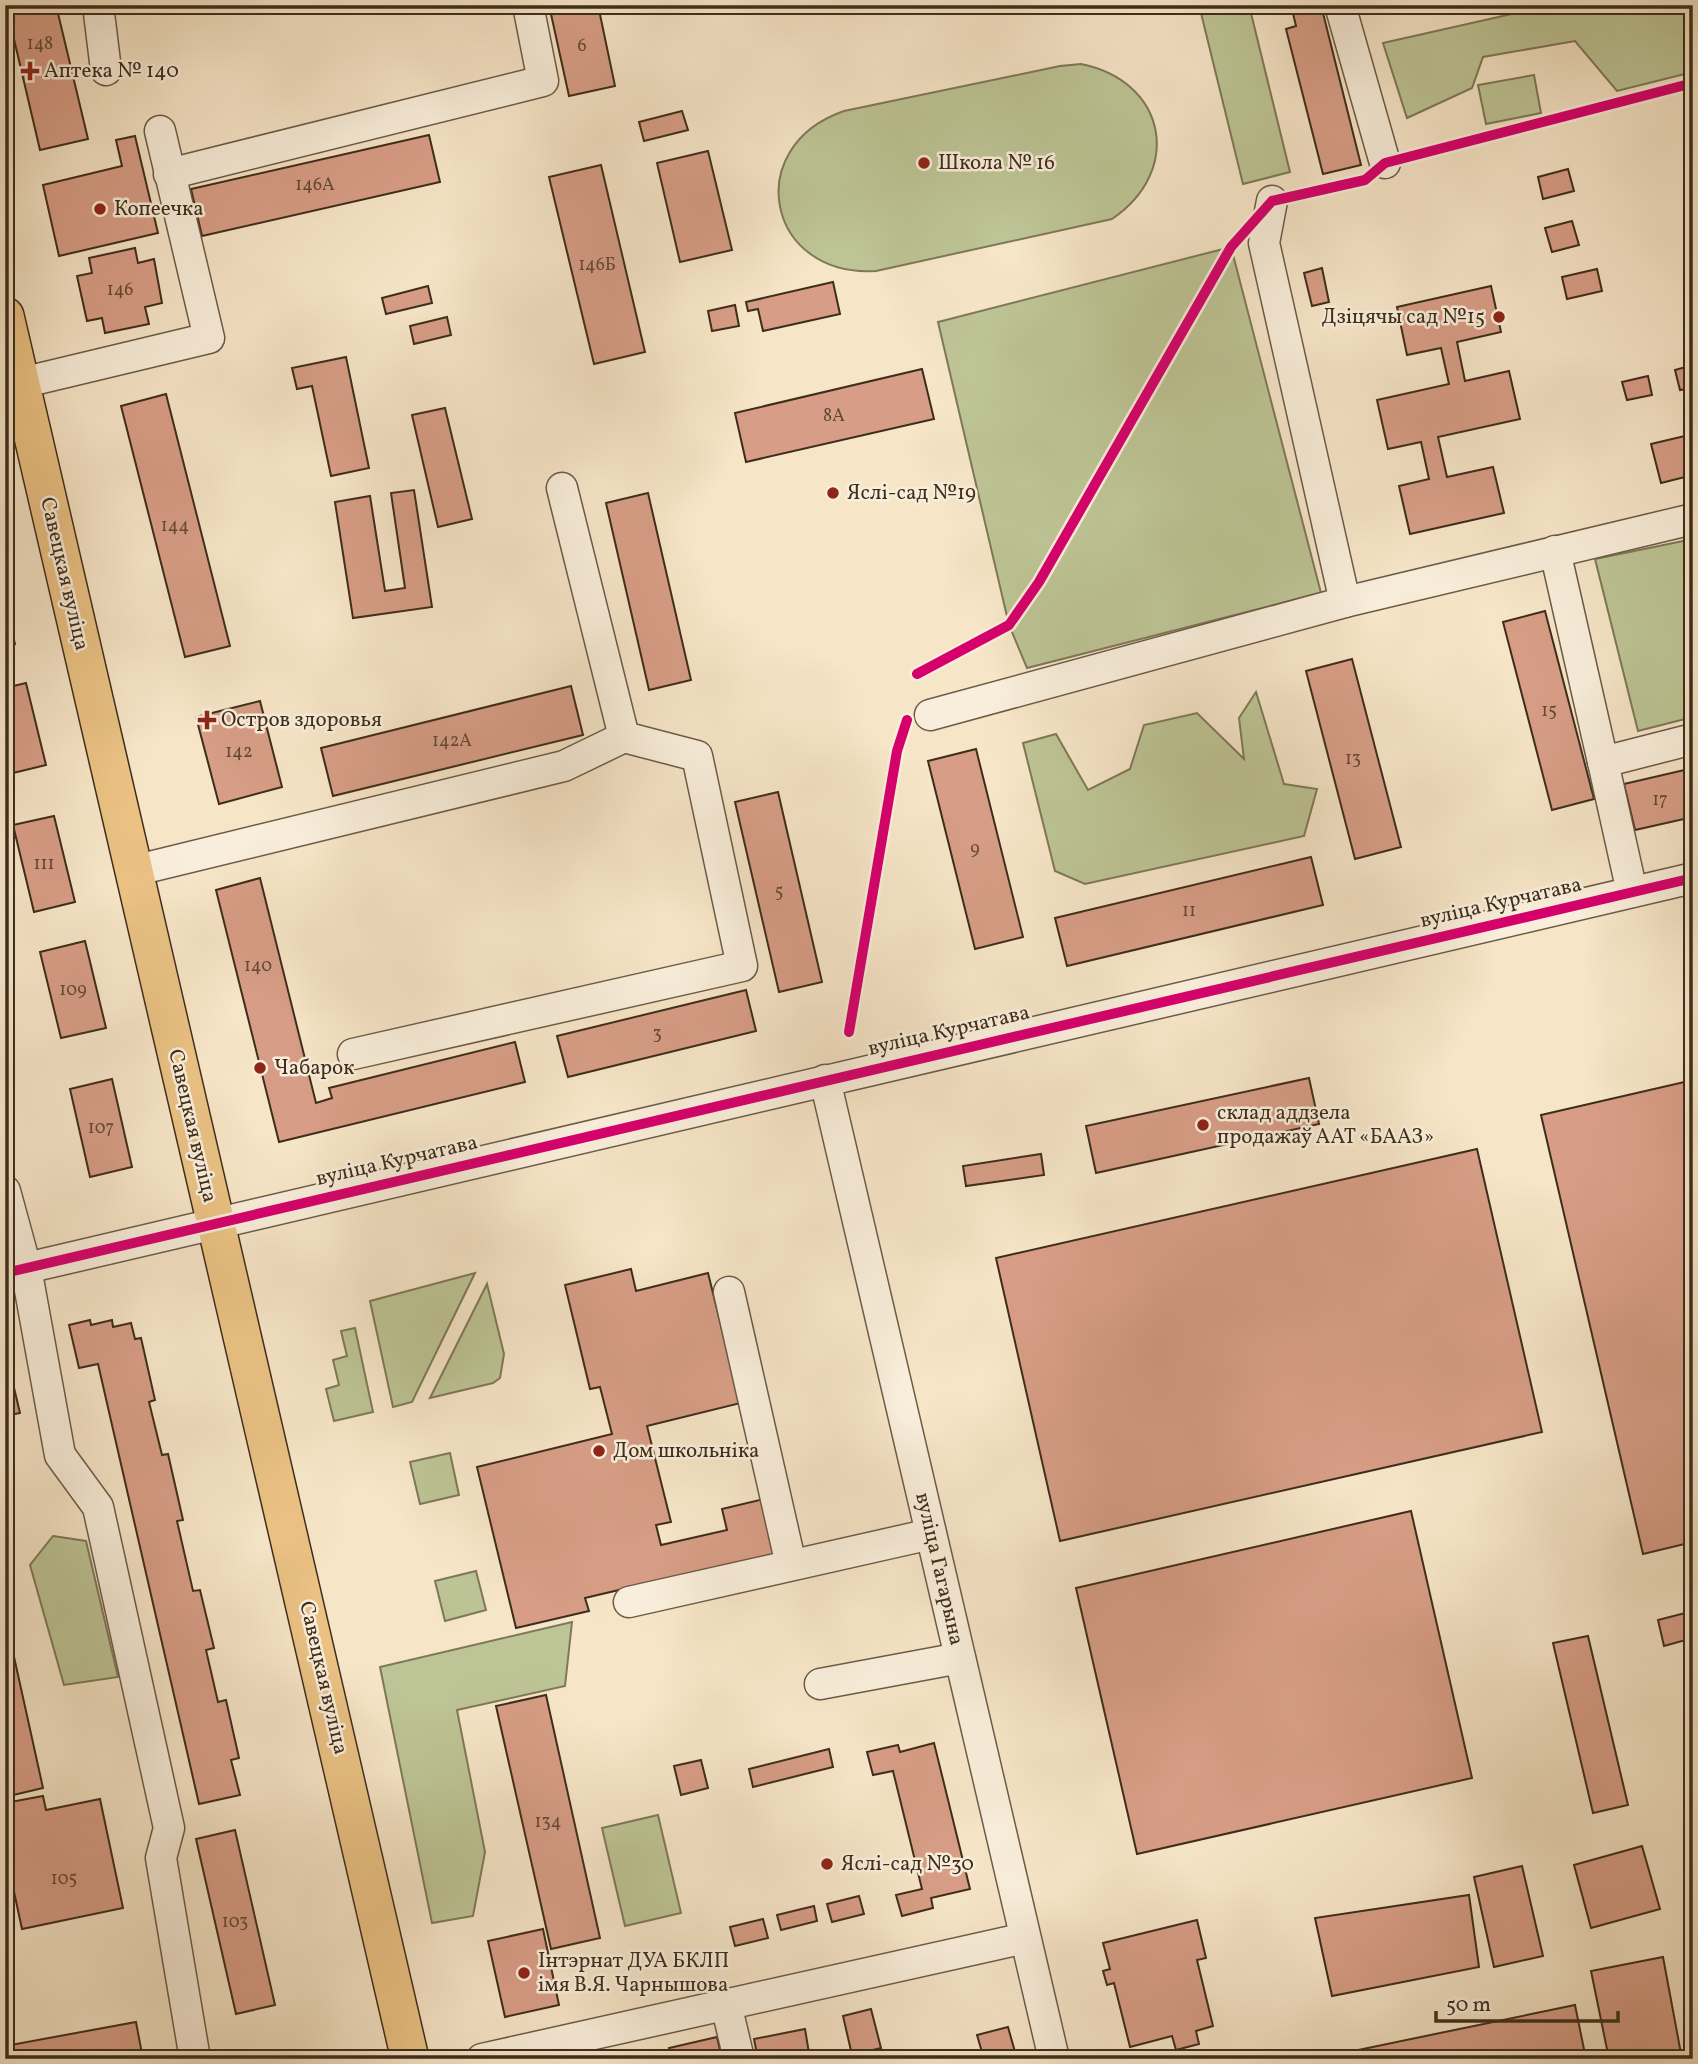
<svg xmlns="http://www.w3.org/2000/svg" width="1698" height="2064" viewBox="0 0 1698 2064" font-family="Vollkorn,serif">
<rect width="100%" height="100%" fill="#f6e5c7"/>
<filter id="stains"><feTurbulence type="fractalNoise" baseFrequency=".00286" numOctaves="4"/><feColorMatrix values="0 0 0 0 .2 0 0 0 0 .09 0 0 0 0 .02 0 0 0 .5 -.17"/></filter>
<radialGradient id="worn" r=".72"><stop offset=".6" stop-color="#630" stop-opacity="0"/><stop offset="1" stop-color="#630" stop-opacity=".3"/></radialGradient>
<!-- green -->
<g fill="#bdc495" stroke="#7e7858" stroke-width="2">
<path d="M 1199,5 L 1249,5 L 1290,172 L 1243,184 Z"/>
<path d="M 1551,5 L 1693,5 L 1693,72 L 1617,91 L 1575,41 L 1483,57 L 1472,88 L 1407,118 L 1383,43 Z"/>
<path d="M 1081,64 C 1166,81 1184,170 1112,219 L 876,271 C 767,278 740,147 844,111 L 1060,66 Z"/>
<path d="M 1534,75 L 1541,113 L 1486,124 L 1478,85 Z"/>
<path d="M 1231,247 L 1321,593 L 1027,668 L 1009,625 L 938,322 Z"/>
<path d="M 1693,539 L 1693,717 L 1638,731 L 1595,559 Z"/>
<path d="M 1256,692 L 1284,784 L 1317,789 L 1304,836 L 1085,884 L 1055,871 L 1023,743 L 1056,734 L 1088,790 L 1130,769 L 1144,725 L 1197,713 L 1244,759 L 1239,718 Z"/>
<path d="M 475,1273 L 412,1402 L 393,1407 L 370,1301 Z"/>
<path d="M 487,1284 L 504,1354 L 500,1378 L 493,1383 L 430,1398 Z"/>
<path d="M 355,1328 L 373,1412 L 334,1421 L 326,1389 L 339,1385 L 333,1360 L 347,1356 L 341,1331 Z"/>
<path d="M 450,1453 L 459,1495 L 420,1504 L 410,1462 Z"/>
<path d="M 53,1536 L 86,1541 L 118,1677 L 64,1685 L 30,1565 Z"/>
<path d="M 476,1571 L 486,1610 L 445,1621 L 435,1581 Z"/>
<path d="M 572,1622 L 565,1686 L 457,1710 L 485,1852 L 473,1916 L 432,1923 L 380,1667 Z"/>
<path d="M 658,1815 L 681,1913 L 625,1926 L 602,1828 Z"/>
</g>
<!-- building -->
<g fill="#d79d86" stroke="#3e2d1c" stroke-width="2">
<path d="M 6,5 L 56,5 L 88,139 L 40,150 Z"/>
<path d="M 549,5 L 598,5 L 615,86 L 569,96 Z"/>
<path d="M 1291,5 L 1321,5 L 1361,165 L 1323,174 L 1286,29 L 1296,26 Z"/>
<path d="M 682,111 L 688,130 L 644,141 L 639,122 Z"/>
<path d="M 429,135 L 440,182 L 202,236 L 191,189 Z"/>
<path d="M 135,136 L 158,233 L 59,256 L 43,185 L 122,166 L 116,140 Z"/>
<path d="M 708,151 L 732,250 L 680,262 L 657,163 Z"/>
<path d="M 601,165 L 645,352 L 594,364 L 549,177 Z"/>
<path d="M 1568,169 L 1574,191 L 1543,199 L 1538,177 Z"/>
<path d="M 1572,221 L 1579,245 L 1552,252 L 1545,228 Z"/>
<path d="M 135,248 L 138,263 L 154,259 L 162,303 L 145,307 L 149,324 L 105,333 L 102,318 L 87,321 L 77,276 L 92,273 L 89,258 Z"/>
<path d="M 1322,268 L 1329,302 L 1312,306 L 1304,273 Z"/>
<path d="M 1597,269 L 1602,291 L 1567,299 L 1562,277 Z"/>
<path d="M 833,282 L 840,314 L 763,331 L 758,309 L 748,311 L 746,302 Z"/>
<path d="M 428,286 L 432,303 L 386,314 L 382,298 Z"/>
<path d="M 1491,286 L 1501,332 L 1457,342 L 1465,381 L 1509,371 L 1520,419 L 1438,437 L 1447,477 L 1493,467 L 1504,513 L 1410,534 L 1399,486 L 1429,479 L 1421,442 L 1388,449 L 1377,400 L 1449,384 L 1441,348 L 1407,355 L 1397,307 Z"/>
<path d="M 735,305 L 739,326 L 712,331 L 708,311 Z"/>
<path d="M 447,317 L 451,335 L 414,344 L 410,326 Z"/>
<path d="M 346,357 L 369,468 L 331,476 L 312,386 L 297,389 L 292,368 Z"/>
<path d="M 1693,365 L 1693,388 L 1680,390 L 1675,370 Z"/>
<path d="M 922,369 L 934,419 L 746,462 L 735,413 Z"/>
<path d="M 1648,376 L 1652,395 L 1627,400 L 1622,382 Z"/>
<path d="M 166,394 L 230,646 L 185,657 L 121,406 Z"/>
<path d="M 445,408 L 472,519 L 438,527 L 412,415 Z"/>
<path d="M 1693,434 L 1693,475 L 1661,483 L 1651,444 Z"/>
<path d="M 414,490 L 432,607 L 353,618 L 335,502 L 370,496 L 385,591 L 405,588 L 391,493 Z"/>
<path d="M 648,493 L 691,680 L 649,690 L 606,503 Z"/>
<path d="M 5,603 L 15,644 L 5,647 Z"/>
<path d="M 1545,611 L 1594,799 L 1552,810 L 1503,622 Z"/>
<path d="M 1352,659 L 1401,847 L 1355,859 L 1306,671 Z"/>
<path d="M 26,683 L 46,765 L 5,775 L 5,688 Z"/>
<path d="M 571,686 L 583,735 L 333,796 L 321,748 Z"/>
<path d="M 260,701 L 282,787 L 219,804 L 196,717 Z"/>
<path d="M 976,749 L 1023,937 L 975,949 L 928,761 Z"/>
<path d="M 1693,768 L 1693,817 L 1635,830 L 1624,784 Z"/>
<path d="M 778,792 L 822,982 L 779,992 L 735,802 Z"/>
<path d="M 54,816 L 75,902 L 34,912 L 13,825 Z"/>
<path d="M 1311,857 L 1323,905 L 1067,966 L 1055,918 Z"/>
<path d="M 260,878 L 316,1103 L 332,1098 L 329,1088 L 515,1042 L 525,1082 L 279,1142 L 216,890 Z"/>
<path d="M 85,941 L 106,1028 L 61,1038 L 40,952 Z"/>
<path d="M 746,990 L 756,1031 L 568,1077 L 557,1036 Z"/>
<path d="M 1309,1078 L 1319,1124 L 1096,1173 L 1086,1126 Z"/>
<path d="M 112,1079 L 132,1167 L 90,1177 L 70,1089 Z"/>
<path d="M 1693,1080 L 1693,1542 L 1643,1554 L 1541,1115 Z"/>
<path d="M 1477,1149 L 1542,1432 L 1060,1541 L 996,1258 Z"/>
<path d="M 1041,1154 L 1044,1175 L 966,1186 L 963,1166 Z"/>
<path d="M 631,1269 L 636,1291 L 708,1273 L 735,1382 L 749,1401 L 647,1426 L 671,1522 L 656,1525 L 661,1545 L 727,1530 L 722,1509 L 764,1499 L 779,1559 L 710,1576 L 708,1569 L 585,1598 L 589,1611 L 516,1628 L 477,1467 L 612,1434 L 600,1387 L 590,1389 L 565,1285 Z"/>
<path d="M 90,1320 L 91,1325 L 112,1320 L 113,1327 L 131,1323 L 135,1339 L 141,1338 L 155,1400 L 149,1402 L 162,1455 L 168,1454 L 183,1520 L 177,1521 L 193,1591 L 200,1590 L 214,1648 L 206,1650 L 218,1702 L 226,1700 L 239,1758 L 231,1760 L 240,1795 L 199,1804 L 98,1364 L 79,1368 L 69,1325 Z"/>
<path d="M 10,1371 L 20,1413 L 5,1416 L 5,1372 Z"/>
<path d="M 1411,1511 L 1472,1778 L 1137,1854 L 1076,1588 Z"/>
<path d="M 1693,1611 L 1693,1638 L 1664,1646 L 1658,1620 Z"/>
<path d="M 5,1616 L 43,1788 L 5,1797 Z"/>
<path d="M 1588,1636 L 1628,1805 L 1593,1813 L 1553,1643 Z"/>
<path d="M 546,1695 L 600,1938 L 551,1949 L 496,1706 Z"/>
<path d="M 934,1743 L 970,1889 L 931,1898 L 933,1908 L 902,1916 L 896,1895 L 922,1889 L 893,1771 L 873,1775 L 867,1752 L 898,1745 L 900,1752 Z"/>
<path d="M 829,1749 L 833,1767 L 753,1787 L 749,1769 Z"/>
<path d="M 701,1760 L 708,1788 L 681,1795 L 674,1766 Z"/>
<path d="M 43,1796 L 46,1810 L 100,1799 L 123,1908 L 22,1929 L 5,1850 L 5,1803 Z"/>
<path d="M 235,1830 L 275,2005 L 236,2014 L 196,1839 Z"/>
<path d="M 1642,1846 L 1660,1909 L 1591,1928 L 1574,1865 Z"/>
<path d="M 1522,1866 L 1543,1956 L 1494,1967 L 1474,1877 Z"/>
<path d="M 1469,1895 L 1479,1967 L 1332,1996 L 1315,1918 Z"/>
<path d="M 859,1896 L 864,1914 L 832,1922 L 827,1904 Z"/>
<path d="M 814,1906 L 817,1921 L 781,1930 L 777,1915 Z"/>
<path d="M 763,1919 L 768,1938 L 735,1946 L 730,1927 Z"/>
<path d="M 1197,1920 L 1206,1958 L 1197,1960 L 1213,2026 L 1196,2031 L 1199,2044 L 1176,2050 L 1172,2036 L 1130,2047 L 1114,1983 L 1107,1985 L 1103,1971 L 1110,1969 L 1103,1943 Z"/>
<path d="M 543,1929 L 559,2005 L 505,2017 L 488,1941 Z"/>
<path d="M 1663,1957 L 1682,2059 L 1609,2059 L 1591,1971 Z"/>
<path d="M 1575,2005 L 1586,2059 L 1335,2059 L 1334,2055 Z"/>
<path d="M 871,2009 L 881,2048 L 852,2055 L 843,2016 Z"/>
<path d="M 136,2022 L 143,2059 L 5,2059 L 5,2046 Z"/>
<path d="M 1008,2027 L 1017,2059 L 984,2059 L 977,2035 Z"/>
<path d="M 805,2029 L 810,2059 L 758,2059 L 754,2039 Z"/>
<path d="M 717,2037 L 722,2059 L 671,2059 L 669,2048 Z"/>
</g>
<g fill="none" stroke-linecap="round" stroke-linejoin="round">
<defs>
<g id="minor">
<path d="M 98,5 L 106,70"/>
<path d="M 1340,5 L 1385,163"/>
<path d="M 169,174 L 543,81 L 528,5"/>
<path d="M 21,383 L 209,338 L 160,131"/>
<path d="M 1555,551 L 1603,762"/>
<path d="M 1345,602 L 1693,519"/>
<path d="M 930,715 L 1345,602 L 1264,243 L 1272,201"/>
<path d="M 133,871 L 564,766 L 624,737"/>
<path d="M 1632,892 L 1603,762 L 1693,739"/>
<path d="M 353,1054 L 742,966 L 697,756 L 624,737 L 562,488"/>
<path d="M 825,1080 L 1054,2059"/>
<path d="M 5,1191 L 26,1268 L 60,1455 L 98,1507 L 169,1828 L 161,1858 L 195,2059"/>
<path d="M 5,1273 L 1693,878"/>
<path d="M 729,1292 L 791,1565"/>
<path d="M 629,1602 L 931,1534"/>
<path d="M 820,1684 L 960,1658"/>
<path d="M 726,2004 L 739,2059"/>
<path d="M 482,2059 L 1025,1938"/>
</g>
<path id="major" d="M 5,316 L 410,2059"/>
</defs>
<!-- minor casing -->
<use href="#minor" stroke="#6c5b47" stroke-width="33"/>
<!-- major casing -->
<use href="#major" stroke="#3e2d1c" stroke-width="40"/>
<!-- minor -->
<use href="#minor" stroke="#f9eedb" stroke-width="30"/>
<!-- major -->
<use href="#major" stroke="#ebc284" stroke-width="37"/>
<defs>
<g id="cycleway">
<path d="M 917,674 L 1009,625 L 1039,582 L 1231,247 L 1272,201 L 1365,180 L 1385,163 L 1693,83"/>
<path d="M 849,1032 L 897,751 L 907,720"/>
<path d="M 5,1273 L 1693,878"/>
</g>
</defs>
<!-- cycleway casing -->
<use href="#cycleway" stroke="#f9eedb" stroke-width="15"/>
<!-- cycleway -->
<use href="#cycleway" stroke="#d6006c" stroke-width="10"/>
</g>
<!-- markers -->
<g fill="#8f2418" stroke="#f9eedb" stroke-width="2.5">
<path d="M26.5 60.5h7v7h7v7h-7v7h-7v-7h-7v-7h7z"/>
<circle cx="924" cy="163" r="7"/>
<circle cx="100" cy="209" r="7"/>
<circle cx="1499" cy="317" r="7"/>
<circle cx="833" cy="493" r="7"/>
<path d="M203.5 709.5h7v7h7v7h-7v7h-7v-7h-7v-7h7z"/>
<circle cx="260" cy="1068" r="7"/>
<circle cx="1203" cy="1125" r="7"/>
<circle cx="599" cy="1451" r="7"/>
<circle cx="827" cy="1864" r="7"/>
<circle cx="524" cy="1973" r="7"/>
</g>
<g text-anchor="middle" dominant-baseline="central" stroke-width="5" stroke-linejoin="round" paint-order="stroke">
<!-- number labels -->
<g font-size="18" fill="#644936">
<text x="40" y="44">148</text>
<text x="582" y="46">6</text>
<text x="315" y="185">146А</text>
<text x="597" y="265">146Б</text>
<text x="120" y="290">146</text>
<text x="834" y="416">8А</text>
<text x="175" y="526">144</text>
<text x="1549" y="711">15</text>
<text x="452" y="741">142А</text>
<text x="239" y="752">142</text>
<text x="1353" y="759">13</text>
<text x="1660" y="800">17</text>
<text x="975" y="849">9</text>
<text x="44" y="864">111</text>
<text x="779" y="892">5</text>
<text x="1189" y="911">11</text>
<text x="258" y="966">140</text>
<text x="73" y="990">109</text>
<text x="657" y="1034">3</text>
<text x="101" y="1128">107</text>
<text x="548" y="1822">134</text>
<text x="64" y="1879">105</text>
<text x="235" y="1922">103</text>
</g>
<!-- poi labels -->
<g font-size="21" fill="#3e2d1c" stroke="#f9eedb" text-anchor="start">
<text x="44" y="71">Аптека № 140</text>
<text x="938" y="163">Школа № 16</text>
<text x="114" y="209">Копеечка</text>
<text x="1485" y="317" text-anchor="end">Дзіцячы сад №15</text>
<text x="847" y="493">Яслі-сад №19</text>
<text x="221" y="720">Остров здоровья</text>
<text x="274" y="1068">Чабарок</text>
<text x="1217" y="1113">склад аддзела<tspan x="1217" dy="24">продажаў ААТ «БААЗ»</tspan></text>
<text x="613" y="1451">Дом школьніка</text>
<text x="841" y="1864">Яслі-сад №30</text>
<text x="538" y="1961">Інтэрнат ДУА БКЛП<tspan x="538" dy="24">імя В.Я. Чарнышова</tspan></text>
</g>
<!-- street labels -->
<g font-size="21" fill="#3e2d1c" stroke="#f9eedb">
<text transform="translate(64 574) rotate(77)">Савецкая вуліца</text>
<text transform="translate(1501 903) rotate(-13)">вуліца Курчатава</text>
<text transform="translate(949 1031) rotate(-13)">вуліца Курчатава</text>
<text transform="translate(192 1126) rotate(77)">Савецкая вуліца</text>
<text transform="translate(397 1161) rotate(-13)">вуліца Курчатава</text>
<text transform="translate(939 1569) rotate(77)">вуліца Гагарына</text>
<text transform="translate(323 1678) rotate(77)">Савецкая вуліца</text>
</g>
</g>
<!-- margin -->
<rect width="1698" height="2064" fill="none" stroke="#f6e5c7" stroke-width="28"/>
<rect x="7" y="7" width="1684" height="2050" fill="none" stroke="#3e2d1c" stroke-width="3.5"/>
<rect x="14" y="14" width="1670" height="2036" fill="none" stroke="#3e2d1c" stroke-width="2"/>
<!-- scale -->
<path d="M1436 2011v10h182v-10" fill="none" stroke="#3e2d1c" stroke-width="3.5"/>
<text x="1446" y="2011" font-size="21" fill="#3e2d1c" stroke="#f9eedb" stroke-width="5" paint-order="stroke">50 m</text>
<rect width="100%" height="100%" filter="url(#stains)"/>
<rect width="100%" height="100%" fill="url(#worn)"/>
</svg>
